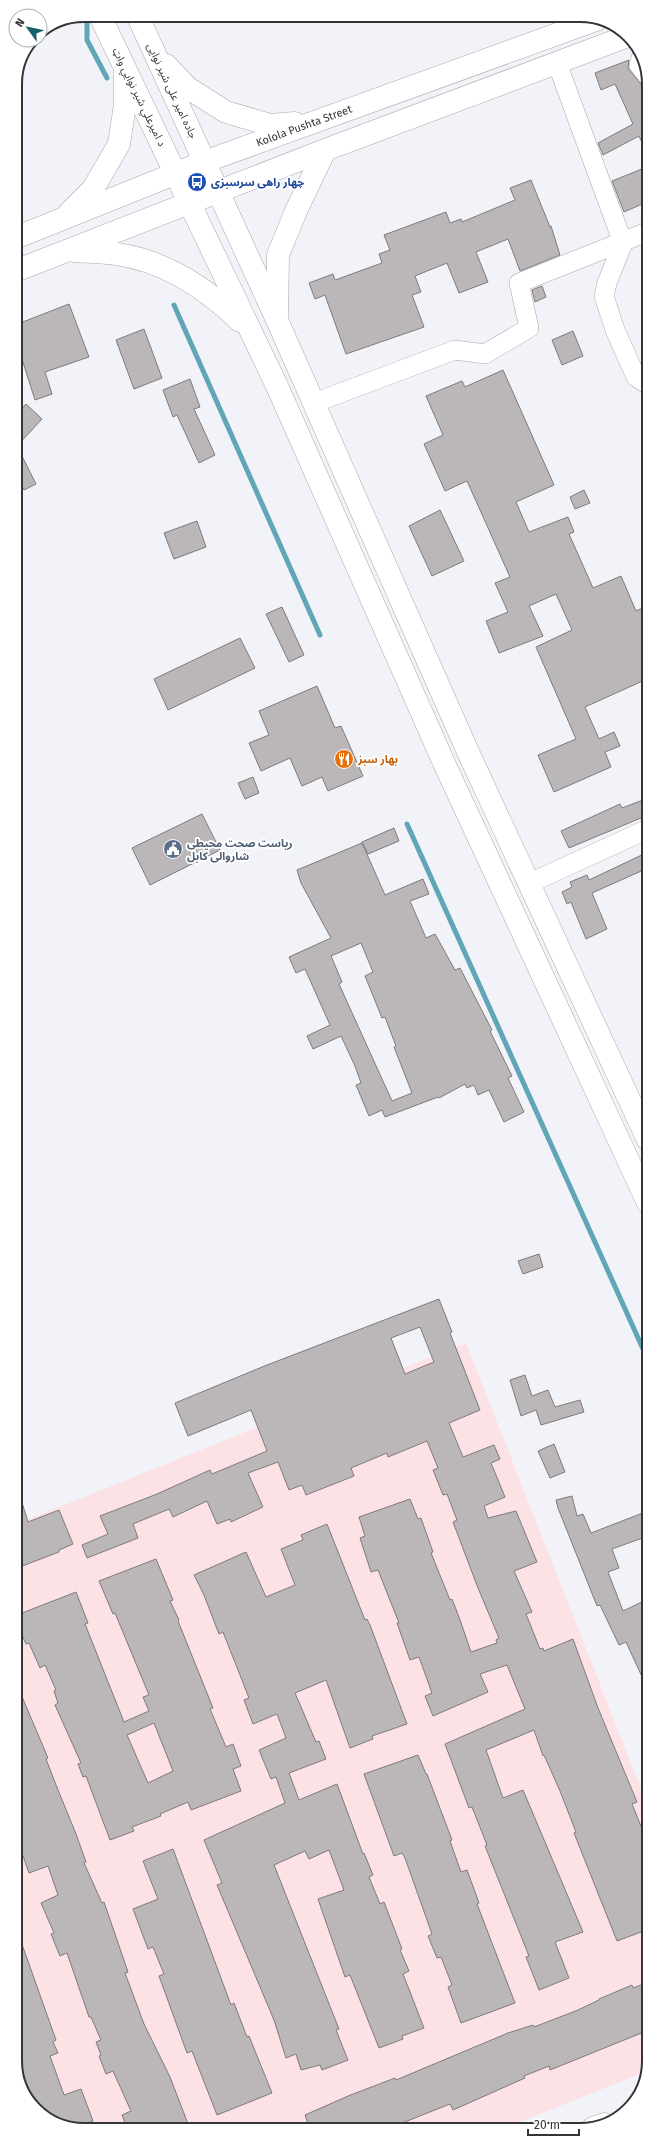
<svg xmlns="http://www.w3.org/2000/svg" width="664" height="2145" viewBox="0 0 664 2145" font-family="'Fira Sans','Noto Sans Arabic',sans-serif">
<rect width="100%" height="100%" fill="#f2f3f8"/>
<!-- commercial -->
<path fill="#fce1e5" d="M 466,1343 L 649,1809 L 649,2061 L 645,2072 L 505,2128 L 79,2130 L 39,2113 L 17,2079 L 17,1524 Z"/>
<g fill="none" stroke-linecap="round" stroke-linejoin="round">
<!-- stream -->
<g stroke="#61a6b7" stroke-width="5">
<path d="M 87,20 L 87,40 L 107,78"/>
<path d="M 174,305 L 320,635"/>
<path d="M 407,824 L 648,1360"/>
</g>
</g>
<!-- building -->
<g fill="#bbb6b8" stroke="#7f7a7c" fill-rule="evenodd">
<path d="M 629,60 L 628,68 L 641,84 L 647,100 L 647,154 L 639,136 L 603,155 L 598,143 L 633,124 L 615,84 L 601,90 L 595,73 Z"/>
<path d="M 647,167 L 647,202 L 624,212 L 612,181 Z"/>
<path d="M 531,180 L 550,227 L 551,226 L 560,255 L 520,271 L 508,239 L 476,252 L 488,282 L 459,293 L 447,263 L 415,276 L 421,292 L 412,295 L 424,327 L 346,354 L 325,295 L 315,299 L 309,283 L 333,274 L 335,280 L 382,263 L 379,254 L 390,250 L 384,235 L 446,212 L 450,223 L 461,219 L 462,222 L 515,200 L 510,188 Z"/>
<path d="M 542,286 L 546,297 L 535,302 L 532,290 Z"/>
<path d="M 69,304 L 89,357 L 45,372 L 52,394 L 35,400 L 22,359 L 15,361 L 15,325 Z"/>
<path d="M 144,329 L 162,378 L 134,389 L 116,340 Z"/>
<path d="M 573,331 L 583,356 L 562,365 L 552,340 Z"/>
<path d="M 503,370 L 554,485 L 516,502 L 529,532 L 568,517 L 574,532 L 569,534 L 593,588 L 621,576 L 636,611 L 647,606 L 647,679 L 585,707 L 599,739 L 614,732 L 620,746 L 605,752 L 611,767 L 554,792 L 538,755 L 576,739 L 536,647 L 572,630 L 556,594 L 529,606 L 543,636 L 499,653 L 486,621 L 508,612 L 495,583 L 510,577 L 467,481 L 445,491 L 424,444 L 443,435 L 426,396 L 462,381 L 465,387 Z"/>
<path d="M 190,379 L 200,407 L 194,409 L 215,455 L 199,463 L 177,415 L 173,417 L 163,390 Z"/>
<path d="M 26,404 L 42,419 L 17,446 L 36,484 L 24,490 L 15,473 L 15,416 Z"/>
<path d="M 584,490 L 590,503 L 575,509 L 570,497 Z"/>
<path d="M 440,510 L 464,561 L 432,576 L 409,526 Z"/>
<path d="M 197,521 L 206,547 L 174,559 L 164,533 Z"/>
<path d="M 282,607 L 304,655 L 289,662 L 266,614 Z"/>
<path d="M 240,638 L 255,668 L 168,710 L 154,679 Z"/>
<path d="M 317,686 L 335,728 L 341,726 L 363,776 L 328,791 L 322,777 L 302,786 L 290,758 L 261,771 L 249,743 L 269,735 L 259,711 Z"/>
<path d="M 253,777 L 259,793 L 245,799 L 238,783 Z"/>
<path d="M 648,798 L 648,815 L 569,848 L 561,831 L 620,804 L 622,808 Z"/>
<path d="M 202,814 L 220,850 L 150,885 L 132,848 Z"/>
<path d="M 394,828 L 399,841 L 368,854 L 362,842 Z"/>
<path d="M 362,843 L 385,895 L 423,879 L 429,894 L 410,901 L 426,938 L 435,934 L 455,970 L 460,968 L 492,1030 L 490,1031 L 512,1076 L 508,1078 L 524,1112 L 504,1122 L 489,1090 L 478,1095 L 474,1085 L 467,1088 L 465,1084 L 439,1098 L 438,1097 L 385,1117 L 382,1110 L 369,1116 L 356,1085 L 361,1083 L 355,1066 L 341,1036 L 313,1049 L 307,1036 L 330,1025 L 305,969 L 296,973 L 289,957 L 331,938 L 301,883 L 297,870 ZM 361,943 L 373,972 L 365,976 L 382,1018 L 385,1017 L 396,1046 L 394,1047 L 412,1093 L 392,1101 L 339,984 L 342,982 L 331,956 Z"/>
<path d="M 648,852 L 648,868 L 592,893 L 607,929 L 586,939 L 571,902 L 567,904 L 562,892 L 572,887 L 570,882 L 587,875 L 589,880 Z"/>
<path d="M 539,1254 L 543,1267 L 523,1274 L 518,1261 Z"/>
<path d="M 439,1299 L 452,1332 L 450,1333 L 480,1410 L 449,1423 L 463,1457 L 494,1445 L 500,1459 L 491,1463 L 505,1497 L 484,1506 L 488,1518 L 516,1511 L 537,1562 L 514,1571 L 532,1612 L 526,1614 L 540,1649 L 543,1648 L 544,1651 L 573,1639 L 598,1708 L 637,1802 L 632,1804 L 649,1846 L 649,1929 L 617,1941 L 574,1833 L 576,1832 L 560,1791 L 544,1755 L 543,1756 L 534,1730 L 486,1750 L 503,1798 L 523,1790 L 583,1932 L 555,1942 L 569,1978 L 539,1990 L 526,1957 L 529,1956 L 485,1846 L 487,1845 L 472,1807 L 469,1808 L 445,1744 L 525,1709 L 507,1665 L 480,1674 L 488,1692 L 433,1716 L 425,1696 L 432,1693 L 419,1657 L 410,1660 L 397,1623 L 399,1623 L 378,1570 L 371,1572 L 360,1538 L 365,1536 L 359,1517 L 410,1499 L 418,1519 L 421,1518 L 433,1552 L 431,1553 L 450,1600 L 452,1599 L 459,1617 L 471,1652 L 497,1643 L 496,1640 L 499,1638 L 478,1588 L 453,1522 L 457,1520 L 447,1494 L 443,1495 L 433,1470 L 438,1468 L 427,1441 L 388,1457 L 387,1453 L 351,1468 L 354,1476 L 306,1495 L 302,1485 L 289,1490 L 278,1462 L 248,1473 L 263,1507 L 231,1522 L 230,1519 L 217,1524 L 207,1501 L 173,1517 L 169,1509 L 133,1524 L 138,1538 L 87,1558 L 82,1545 L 108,1534 L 100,1516 L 157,1494 L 210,1470 L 212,1474 L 267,1451 L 251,1410 L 188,1436 L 175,1403 L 267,1365 ZM 420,1327 L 434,1362 L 405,1374 L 391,1338 Z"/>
<path d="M 525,1375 L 532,1396 L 548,1390 L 555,1407 L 580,1400 L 584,1412 L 541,1425 L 536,1410 L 521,1416 L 510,1380 Z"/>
<path d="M 554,1444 L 565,1472 L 550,1478 L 538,1451 Z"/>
<path d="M 17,1496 L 20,1496 L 28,1522 L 59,1510 L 73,1544 L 59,1550 L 59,1552 L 17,1568 Z"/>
<path d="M 572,1496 L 577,1516 L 583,1514 L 591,1533 L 648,1511 L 648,1536 L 612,1549 L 619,1568 L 608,1572 L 623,1611 L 648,1599 L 649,1692 L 626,1642 L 619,1645 L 600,1605 L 597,1606 L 558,1508 L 556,1500 Z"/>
<path d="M 327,1524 L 365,1620 L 367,1619 L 370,1625 L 407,1724 L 372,1736 L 373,1739 L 350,1748 L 326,1680 L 300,1691 L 295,1693 L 316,1742 L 319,1741 L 326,1759 L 289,1773 L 299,1800 L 337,1784 L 363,1854 L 364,1853 L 373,1875 L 369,1877 L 380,1904 L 384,1902 L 402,1949 L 400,1950 L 409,1971 L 403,1974 L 424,2028 L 402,2036 L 403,2039 L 379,2048 L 350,1975 L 345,1977 L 318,1899 L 344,1890 L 329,1850 L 309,1859 L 305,1851 L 274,1865 L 339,2029 L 336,2030 L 348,2060 L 322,2070 L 320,2065 L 301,2070 L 296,2054 L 286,2058 L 274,2020 L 217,1885 L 222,1883 L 204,1840 L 285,1803 L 276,1777 L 271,1779 L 259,1750 L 286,1738 L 277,1714 L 253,1724 L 244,1700 L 249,1698 L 223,1632 L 219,1634 L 204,1595 L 194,1575 L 246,1552 L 266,1597 L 295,1585 L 281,1549 L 303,1540 L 301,1535 Z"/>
<path d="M 156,1559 L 173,1600 L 170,1601 L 179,1620 L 178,1621 L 213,1708 L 210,1709 L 226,1747 L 233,1744 L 241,1766 L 233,1769 L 241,1791 L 191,1810 L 188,1802 L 160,1814 L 161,1816 L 132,1827 L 134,1831 L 110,1840 L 86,1776 L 83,1777 L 78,1764 L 81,1763 L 55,1705 L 58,1703 L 54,1691 L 56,1690 L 45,1665 L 40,1668 L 29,1643 L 26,1644 L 17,1624 L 17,1615 L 76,1592 L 88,1623 L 85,1624 L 124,1722 L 149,1711 L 143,1697 L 149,1695 L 115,1613 L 113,1614 L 99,1581 ZM 154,1723 L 173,1771 L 148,1783 L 127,1735 Z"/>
<path d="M 17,1685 L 48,1758 L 46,1759 L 56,1785 L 76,1834 L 86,1862 L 84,1863 L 102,1903 L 104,1902 L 128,1972 L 125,1973 L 144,2024 L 170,2077 L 190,2129 L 128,2130 L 122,2115 L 131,2111 L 113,2071 L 106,2074 L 99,2056 L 101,2055 L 96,2042 L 101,2040 L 91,2017 L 89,2017 L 67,1953 L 60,1956 L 51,1934 L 54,1933 L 41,1903 L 58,1895 L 48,1866 L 29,1873 L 17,1839 Z"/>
<path d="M 418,1755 L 426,1774 L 427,1774 L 452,1840 L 450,1841 L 461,1872 L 467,1870 L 479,1903 L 477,1904 L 515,2003 L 461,2023 L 448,1987 L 452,1985 L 441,1957 L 437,1958 L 428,1936 L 432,1934 L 405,1858 L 402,1853 L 394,1856 L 364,1774 Z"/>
<path d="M 173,1849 L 231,2005 L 234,2003 L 247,2037 L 249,2036 L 272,2093 L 217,2115 L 192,2051 L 187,2053 L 159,1976 L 164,1974 L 153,1947 L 148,1949 L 133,1909 L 158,1899 L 143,1861 Z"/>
<path d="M 17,1936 L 19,1936 L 56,2040 L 53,2042 L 58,2053 L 50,2056 L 64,2095 L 81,2089 L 93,2121 L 87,2123 L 89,2130 L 79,2130 L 39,2113 L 17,2079 Z"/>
<path d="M 649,1982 L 649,2030 L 550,2070 L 549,2066 L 524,2076 L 525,2078 L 453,2110 L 450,2104 L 387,2129 L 310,2129 L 305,2115 L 348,2096 L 395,2078 L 396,2080 L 508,2033 L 533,2025 L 534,2027 L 578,2010 L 599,2000 L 599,1999 L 632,1985 L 633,1988 Z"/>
</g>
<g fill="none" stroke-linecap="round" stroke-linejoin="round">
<defs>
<g id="street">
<path d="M 641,58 L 639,65 L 647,75"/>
<path d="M 557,63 L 623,243 L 607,283 L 604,296 L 615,330 L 636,377 L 647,384"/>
<path d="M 314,403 L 455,350 L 485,354 L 529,328 L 519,283 L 647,232"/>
<path d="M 530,883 L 648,829"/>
</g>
<g id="secondary">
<path d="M 139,19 L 277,320 L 468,752 L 648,1140"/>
<path d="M 102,20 L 277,386 L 444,763 L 648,1203"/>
<path d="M 166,65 L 188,88 L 226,112 L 270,125 L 295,123"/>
<path d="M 69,213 L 93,189 L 119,144 L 125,105 L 125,75"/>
<path d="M 15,238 L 204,162 L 596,20"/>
<path d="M 74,251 C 88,252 103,252 117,254 C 165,261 207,289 240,321"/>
<path d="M 15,271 L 325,150 L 628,36"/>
<path d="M 277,315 L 278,255 L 296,211 L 325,150"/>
<path d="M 593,2128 L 604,2124"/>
</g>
</defs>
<!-- street casing -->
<use href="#street" stroke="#a7a8ad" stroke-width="20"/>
<!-- secondary casing -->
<use href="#secondary" stroke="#a7a8ad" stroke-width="23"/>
<!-- street -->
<use href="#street" stroke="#fff" stroke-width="19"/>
<!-- secondary -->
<use href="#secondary" stroke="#fff" stroke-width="22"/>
</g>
<!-- icons -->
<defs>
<symbol id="bus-disc" viewBox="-11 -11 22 22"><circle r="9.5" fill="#1a4fb4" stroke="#fff"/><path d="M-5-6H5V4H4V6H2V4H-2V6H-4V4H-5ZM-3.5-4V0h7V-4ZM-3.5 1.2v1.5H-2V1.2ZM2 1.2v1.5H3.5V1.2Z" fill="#fff"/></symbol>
<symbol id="restaurant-disc" viewBox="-11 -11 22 22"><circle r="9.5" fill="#e8710a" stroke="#fff"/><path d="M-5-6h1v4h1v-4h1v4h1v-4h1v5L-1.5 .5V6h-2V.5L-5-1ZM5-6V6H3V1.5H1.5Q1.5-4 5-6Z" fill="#fff"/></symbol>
<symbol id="civic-disc" viewBox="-11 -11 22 22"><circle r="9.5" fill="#5c6f8a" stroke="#fff"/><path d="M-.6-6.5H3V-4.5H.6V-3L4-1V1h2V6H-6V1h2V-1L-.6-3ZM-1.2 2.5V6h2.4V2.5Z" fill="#fff"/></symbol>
</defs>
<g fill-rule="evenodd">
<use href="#bus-disc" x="186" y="171" width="22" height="22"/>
<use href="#restaurant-disc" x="333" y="748" width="22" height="22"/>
<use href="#civic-disc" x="162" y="838" width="22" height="22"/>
</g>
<g text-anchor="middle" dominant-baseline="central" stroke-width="3.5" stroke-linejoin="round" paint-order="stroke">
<!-- street labels -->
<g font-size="11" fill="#343537" stroke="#fff">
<text transform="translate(172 91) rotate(65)">جاده امیر علی شیر نوایی</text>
<text transform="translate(139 97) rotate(64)">د امیرعلي شیر نوايي واټ</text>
<text transform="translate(304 126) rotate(-20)">Kolola Pushta Street</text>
</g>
<!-- transit labels -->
<g font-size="11" font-weight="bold" fill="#164399" stroke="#fff" text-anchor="start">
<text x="211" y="182">چهار راهی سرسبزی</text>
</g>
<!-- food labels -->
<g font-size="11" font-weight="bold" fill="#c56008" stroke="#fff" text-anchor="start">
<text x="358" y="759">بهار سبز</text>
</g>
<!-- service labels -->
<g font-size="11" font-weight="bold" fill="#4e5e75" stroke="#fff" text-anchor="start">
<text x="187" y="843">ریاست صحت محیطی<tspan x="187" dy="13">شاروالی کابل</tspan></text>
</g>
</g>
<!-- crop -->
<path d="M0 0H664V2145H0ZM84 22H580A62 62 0 0 1 642 84V2061A62 62 0 0 1 580 2123H84A62 62 0 0 1 22 2061V84A62 62 0 0 1 84 22Z" fill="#fff" fill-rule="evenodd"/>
<path fill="none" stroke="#343537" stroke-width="2" d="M84 22H580A62 62 0 0 1 642 84V2061A62 62 0 0 1 580 2123H84A62 62 0 0 1 22 2061V84A62 62 0 0 1 84 22Z"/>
<!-- north arrow -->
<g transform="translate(28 28) rotate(303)"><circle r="19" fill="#ffffff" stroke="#aeaeaf"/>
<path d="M0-3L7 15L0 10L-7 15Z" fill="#14616c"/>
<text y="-6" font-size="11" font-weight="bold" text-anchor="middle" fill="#343537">N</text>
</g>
<!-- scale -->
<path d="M528 2129v6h51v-6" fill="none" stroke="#343537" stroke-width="2"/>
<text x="534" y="2129" font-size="12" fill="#343537" stroke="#ffffff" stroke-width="3" paint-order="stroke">20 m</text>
</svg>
